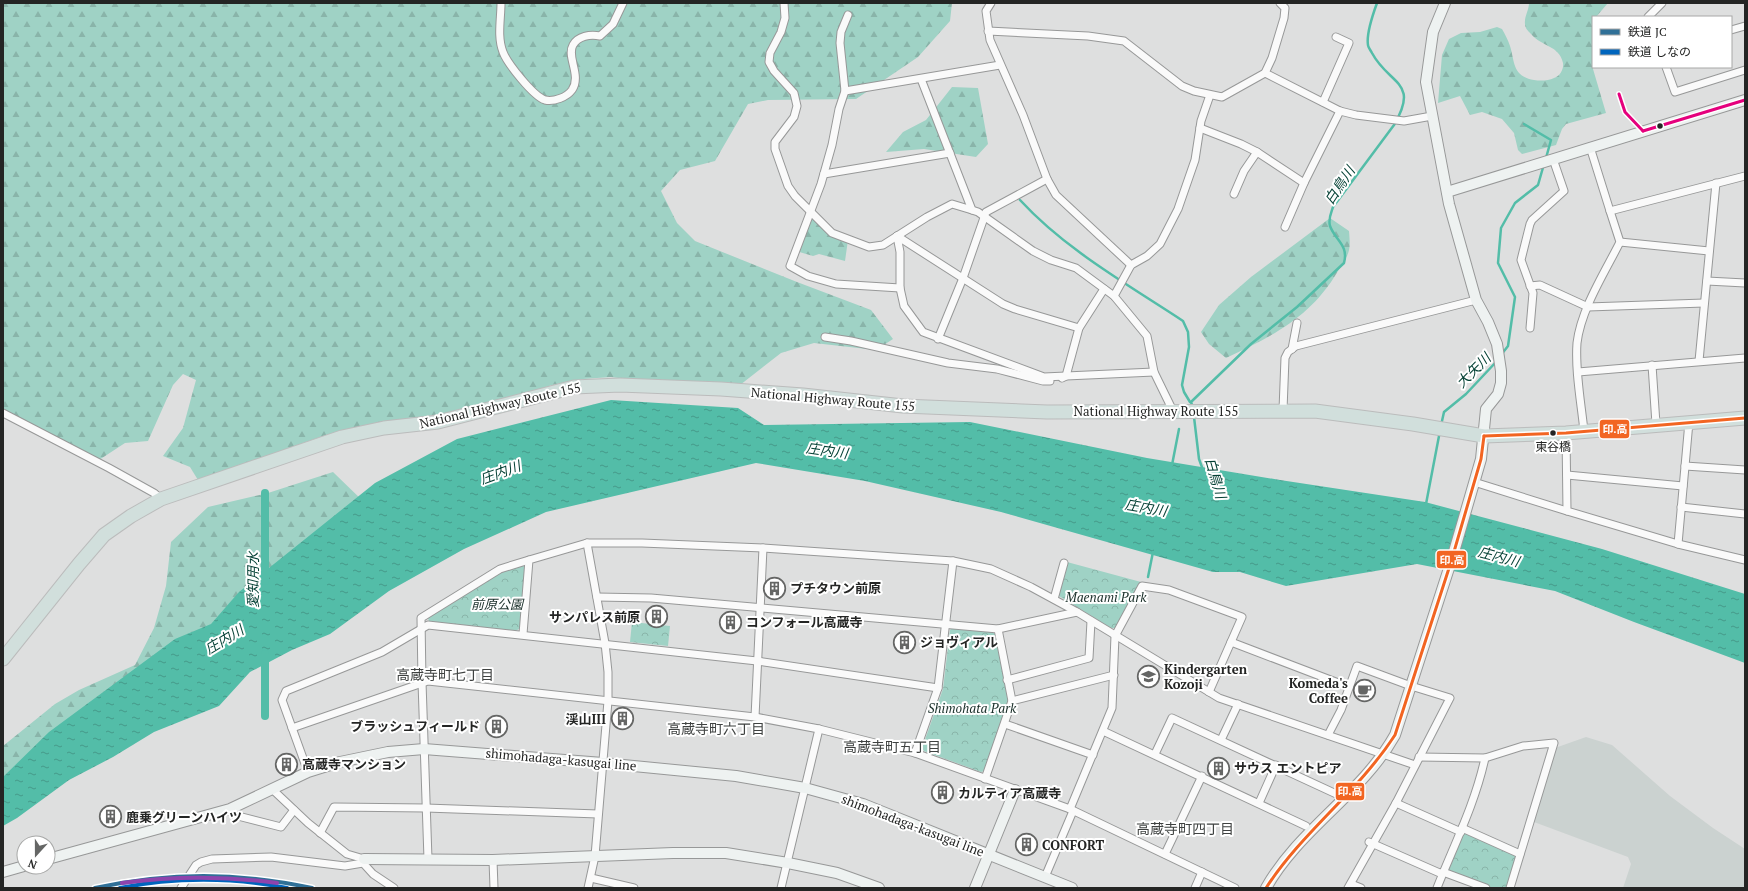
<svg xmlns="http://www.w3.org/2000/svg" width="1748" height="891" viewBox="0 0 1748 891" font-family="'PT Serif','Noto Sans JP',serif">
<defs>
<pattern id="forest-firs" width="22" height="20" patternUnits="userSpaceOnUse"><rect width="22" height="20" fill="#9fd2c5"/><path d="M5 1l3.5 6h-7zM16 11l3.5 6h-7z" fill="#89b4a9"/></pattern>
<pattern id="park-crowns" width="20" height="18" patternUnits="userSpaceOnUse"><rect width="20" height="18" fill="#9fd2c5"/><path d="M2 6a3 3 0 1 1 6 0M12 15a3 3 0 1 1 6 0" fill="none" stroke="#89b4a9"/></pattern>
<pattern id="water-ripples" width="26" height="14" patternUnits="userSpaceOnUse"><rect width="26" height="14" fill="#53bda8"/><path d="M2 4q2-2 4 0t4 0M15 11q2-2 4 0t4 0" fill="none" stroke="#459989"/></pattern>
</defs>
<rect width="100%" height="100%" fill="#dedfdf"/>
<!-- built -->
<path fill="#cbd2d0" d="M 1586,737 L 1612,745 L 1670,796 L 1713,828 L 1745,849 L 1745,888 L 1623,888 L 1631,864 L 1628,857 L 1534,822 L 1555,748 Z"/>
<!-- forest -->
<g fill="url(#forest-firs)">
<path d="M 3,3 L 952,3 L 950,21 L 918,57 L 856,99 L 768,100 L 748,104 L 715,161 L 680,170 L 661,191 L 677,223 L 695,241 L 797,282 L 871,310 L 893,339 L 876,350 L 814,343 L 781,353 L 740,385 L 670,385 L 611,377 L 583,379 L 552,385 L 502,402 L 455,412 L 365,425 L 326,435 L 198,480 L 190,467 L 163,456 L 183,428 L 196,380 L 183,374 L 173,385 L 148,441 L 125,443 L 99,460 L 31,427 L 3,409 Z"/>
<path d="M 1529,3 L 1608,3 L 1596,17 L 1593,17 L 1593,69 L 1606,113 L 1566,124 L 1562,129 L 1556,145 L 1522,154 L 1518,150 L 1514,133 L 1502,119 L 1482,112 L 1470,115 L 1460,96 L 1438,103 L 1442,55 L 1449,39 L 1461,33 L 1480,32 L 1497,27 L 1502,29 C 1505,34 1508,40 1510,46 C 1515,62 1512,76 1534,80 C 1540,81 1548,81 1554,78 C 1560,76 1564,69 1563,63 C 1559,45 1542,47 1531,34 C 1528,31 1525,28 1525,24 C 1524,17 1529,10 1529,3 Z"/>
<path d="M 952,87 L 978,88 L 988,144 L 976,157 L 924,149 L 886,152 L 903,132 L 926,120 Z"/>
<path d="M 811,212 L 832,233 L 848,240 L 845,261 L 819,254 L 813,256 L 796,251 Z"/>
<path d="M 1330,218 L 1349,231 C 1351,253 1349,253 1338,271 C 1311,317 1273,336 1226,358 L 1209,344 L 1201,332 L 1219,305 L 1251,277 Z"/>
<path d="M 333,472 L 366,504 L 3,786 L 3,746 L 55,704 L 79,690 L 135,665 L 154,628 L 166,586 L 171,542 L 208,507 L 268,493 Z"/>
</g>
<!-- park -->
<g fill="url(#park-crowns)">
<path d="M 1067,562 L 1141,582 L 1116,628 L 1111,628 L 1059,596 L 1058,593 Z"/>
<path d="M 523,565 L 526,568 L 520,628 L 516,631 L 429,621 L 428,618 L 500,573 Z"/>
<path d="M 632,622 L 670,626 L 668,646 L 630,642 Z"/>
<path d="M 952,628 L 991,631 L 995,634 L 1010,700 L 984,771 L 981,772 L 924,751 L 922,748 L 943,689 L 950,630 Z"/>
<path d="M 1466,831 L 1517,856 L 1506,888 L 1491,888 L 1447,871 L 1462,832 Z"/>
</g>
<!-- water -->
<path fill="url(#water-ripples)" d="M 611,400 L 738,408 L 764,425 L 970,422 L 1147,458 L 1280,480 L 1425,502 L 1602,549 L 1745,594 L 1745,663 L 1634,622 L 1555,591 L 1417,564 L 1286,586 L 1240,572 L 1213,572 L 1001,512 L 865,481 L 756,463 L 546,512 L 464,549 L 389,591 L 330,634 L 292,650 L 250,672 L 219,706 L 154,732 L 113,757 L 69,780 L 17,818 L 3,826 L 3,777 L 49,732 L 175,639 L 211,624 L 239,592 L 375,483 L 457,439 Z"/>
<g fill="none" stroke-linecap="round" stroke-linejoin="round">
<!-- stream -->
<g stroke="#53bda8" stroke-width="2.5">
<path d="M 1524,124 L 1551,140 L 1546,158"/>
<path d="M 1020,200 C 1066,250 1127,284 1183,321 L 1188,332 L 1189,347 L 1182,385 L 1184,392 L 1190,402"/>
<path d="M 1501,355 L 1508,346 L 1515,297 L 1498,263 L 1501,228 L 1515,203 L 1538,185 L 1544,164"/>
<path d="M 1192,405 L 1191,402 L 1251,344 L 1297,307 L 1344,263 C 1349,245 1335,240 1330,226 C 1328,219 1331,213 1333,207 L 1394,125 C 1420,81 1389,85 1372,53 C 1371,51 1368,47 1368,45 C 1366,33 1373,14 1377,3"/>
<path d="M 1194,417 L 1199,459 L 1203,470"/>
<path d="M 1442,421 L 1444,412 L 1466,394 L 1496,362"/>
<path d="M 1172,465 L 1179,429"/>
<path d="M 1426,504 L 1439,436"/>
<path d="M 1148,577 L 1153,552"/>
</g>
<!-- canal -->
<g stroke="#53bda8" stroke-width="8">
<path d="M 265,581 L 265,493"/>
<path d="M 265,716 L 265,654"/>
</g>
<defs>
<g id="street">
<path d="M 501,3 C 501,19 497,37 503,52 C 507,63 533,96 545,100 C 554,102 567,97 572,90 C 582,75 566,57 573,45 C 578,36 590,34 600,36 L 613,24 L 623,3"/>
<path d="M 784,3 L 785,18 L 781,32 L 770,53 L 769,62 L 774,71 L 794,93 L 797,106 L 794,117 L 775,142 L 775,149 L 788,186 L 795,196 L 832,233 L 869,247 L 883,245 L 927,217 L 952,204 L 972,210"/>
<path d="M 991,3 L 986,11 L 990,40 L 1023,115 L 1047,179 L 1056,195 L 1131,265"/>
<path d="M 848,15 L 841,32 L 840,43 L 845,91 L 839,109 L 832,145 L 821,184 L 790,266 L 808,276 L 836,284 L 900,288"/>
<path d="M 1648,17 L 1662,3"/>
<path d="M 1731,30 L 1745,26"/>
<path d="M 988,31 L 1088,36 L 1124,41 L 1182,86 L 1194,91 L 1222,97 L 1265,73 L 1272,58 L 1284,18 L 1285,8 L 1280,3"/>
<path d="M 1666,67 L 1675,92 L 1745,70"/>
<path d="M 1265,73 L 1340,111 L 1356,115 L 1404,121 L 1432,116"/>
<path d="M 921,79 L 972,210 L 978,212 L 1033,251 L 1051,260 L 1076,268 L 1114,296 L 1147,336 L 1154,372 L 1173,411"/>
<path d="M 845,91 L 1000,65"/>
<path d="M 1323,102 L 1349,43 L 1336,37"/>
<path d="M 1200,128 L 1241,144 L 1257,152 L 1304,183"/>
<path d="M 1590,147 L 1610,211 L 1745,176"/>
<path d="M 824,174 L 950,153"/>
<path d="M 1234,194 L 1244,171 L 1257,152"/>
<path d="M 1285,227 L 1304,183 L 1340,111"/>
<path d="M 897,236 L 900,252 L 900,288 L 904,306 L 923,332 L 1044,377 L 1154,372"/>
<path d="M 897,236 L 1003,304 L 1015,309 L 1079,328"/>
<path d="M 1620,242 L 1709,251"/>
<path d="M 1707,281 L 1745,283"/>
<path d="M 1530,286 L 1540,285 L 1588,307 L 1704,303"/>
<path d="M 1114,296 L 1131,265 L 1147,256 L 1160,244 L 1178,209 L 1195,160 L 1201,121 L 1210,95"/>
<path d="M 1530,328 L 1533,293 L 1521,260 L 1530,224 L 1532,220 L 1564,191 L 1553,159"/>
<path d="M 825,337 L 851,341 L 948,363 L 997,369 L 1043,381 L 1050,381"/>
<path d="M 938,339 L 963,278 L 986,212 L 1047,179"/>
<path d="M 1292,349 L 1297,323"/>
<path d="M 1699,361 L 1716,183"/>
<path d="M 1652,365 L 1656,424"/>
<path d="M 1578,372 L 1745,358"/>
<path d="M 1062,378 L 1066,376 L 1079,328 L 1104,289"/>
<path d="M 1283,410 L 1285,358 L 1288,352 L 1296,346 L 1476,300"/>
<path d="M 3,413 L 109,468 L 154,493 L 161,499"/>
<path d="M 1584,431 C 1581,402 1575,371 1577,343 C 1581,309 1605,272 1620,242 L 1610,211"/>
<path d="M 1566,433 L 1567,511 L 1678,544 L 1745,560"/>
<path d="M 1685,466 L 1745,470"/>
<path d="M 1567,475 L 1683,486"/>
<path d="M 1474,482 L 1567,511"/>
<path d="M 1681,507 L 1745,514"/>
<path d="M 587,543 L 605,643 L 608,672 L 608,701 L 595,856 L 588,888"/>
<path d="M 1678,544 L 1689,422"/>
<path d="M 597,597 L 651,598 L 998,629 L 1077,612"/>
<path d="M 1054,599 L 1064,563"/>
<path d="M 523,634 L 529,560 L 587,543 L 642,543 L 763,548 L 953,561 L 991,569 L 1031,587 L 1077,612 L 1219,698 L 1415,765"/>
<path d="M 1231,642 L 1349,687"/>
<path d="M 1007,680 L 1089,658 L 1091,621"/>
<path d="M 1012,701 L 1114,675"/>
<path d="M 755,717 L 763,548"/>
<path d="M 1005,724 L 1093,755"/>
<path d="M 292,728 L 428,681 L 755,717 L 819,729 L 915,753 L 1070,809 L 1235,888"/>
<path d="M 1103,731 L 1306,826"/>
<path d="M 1328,735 L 1341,710 L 1357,666 L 1411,686 L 1450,698 L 1396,803 L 1348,888"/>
<path d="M 1221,740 L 1238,704"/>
<path d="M 915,753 L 938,688 L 953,561"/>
<path d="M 1155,754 L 1172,718 L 1345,798"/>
<path d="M 1419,757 L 1485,758 L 1523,746 L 1554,743 L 1510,888"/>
<path d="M 308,772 L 282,700 L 286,691 L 382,652 L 428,625 L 757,661 L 938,688"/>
<path d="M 985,779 L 1012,701 L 998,629"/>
<path d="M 272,789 L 308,823 L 347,854 L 364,859 L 363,863 L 373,874 L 394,888"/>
<path d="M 1259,803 L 1276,765"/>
<path d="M 1396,803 L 1461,832"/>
<path d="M 230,809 L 234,815 L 281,827 L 294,810"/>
<path d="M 1070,809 L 1112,708 L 1115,636 L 1142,586 L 1169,590 L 1242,617 L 1209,692"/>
<path d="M 1462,828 L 1520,854"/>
<path d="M 320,833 L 334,807 L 426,808 L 598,814"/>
<path d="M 1369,842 L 1442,874"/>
<path d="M 1165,854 L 1202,776"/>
<path d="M 428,859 L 422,682 L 421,618 L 500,569 L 529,560"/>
<path d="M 493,860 L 494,888"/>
<path d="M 1443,872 L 1486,888"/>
<path d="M 1045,877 L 1073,811"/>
<path d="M 591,878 L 634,888"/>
<path d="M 1351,884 L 1361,888"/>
<path d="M 181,888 L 196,865 L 201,862 L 212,859 L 271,857 L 345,866 L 363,863"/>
<path d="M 781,888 L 819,729"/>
<path d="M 1195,888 L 1202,872"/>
<path d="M 1437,888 C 1454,845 1475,804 1485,758"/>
</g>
<g id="secondary">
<path d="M 1447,192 L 1745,100"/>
<path d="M 48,859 L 230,809 L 308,772 L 340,762 L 388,752 L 424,749 L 603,763 L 736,776 L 805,788 L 863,804 L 1072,888"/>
<path d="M 364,859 L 493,860 L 673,853 L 726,853 L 788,863 L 837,873 L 879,888"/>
<path d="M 3,872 L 24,866"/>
<path d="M 975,888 L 1015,790"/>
<path d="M 1266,888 C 1299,829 1362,794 1395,735 L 1451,562 L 1481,459 L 1486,409 L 1498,394 L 1501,383 L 1501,371 L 1497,344 L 1488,322 L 1476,300 L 1449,204 L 1426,82 L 1433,32 L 1445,3"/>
</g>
<path id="highway" d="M 3,659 L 79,564 L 104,535 L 131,516 L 161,499 L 342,437 L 384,428 L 438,422 L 574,387 L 620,385 L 721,389 L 803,395 L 903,406 L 1047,412 L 1315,411 L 1413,424 L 1484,436 L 1566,433 L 1745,418"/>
</defs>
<!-- street casing -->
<use href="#street" stroke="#979898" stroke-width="9"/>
<!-- secondary casing -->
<use href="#secondary" stroke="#979898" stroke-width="12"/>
<!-- highway casing -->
<use href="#highway" stroke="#bbbcbc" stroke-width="15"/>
<!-- street -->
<use href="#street" stroke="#fafafa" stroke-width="7"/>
<!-- secondary -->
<use href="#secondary" stroke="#eef2f1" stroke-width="10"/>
<!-- highway -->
<use href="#highway" stroke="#d1dfdc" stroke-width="13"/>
<defs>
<g id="bus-1">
<path d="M 1484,436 L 1566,433 L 1745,418"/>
<path d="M 1266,888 C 1303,831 1358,792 1395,735 L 1451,562 L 1481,459 L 1484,436"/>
</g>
<g id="bus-2">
<path d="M 1619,94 L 1625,112 L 1643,131"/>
<path d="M 1643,131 L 1745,100"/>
</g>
</defs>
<!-- bus-1 casing -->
<use href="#bus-1" stroke="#fff" stroke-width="6"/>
<!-- bus-2 casing -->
<use href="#bus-2" stroke="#fff" stroke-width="6"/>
<!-- bus-1 -->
<use href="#bus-1" stroke="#f26522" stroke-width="3"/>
<!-- bus-2 -->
<use href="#bus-2" stroke="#e5007d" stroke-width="3"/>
<defs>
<path id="rail-1" d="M 95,888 C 170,872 237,872 312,888"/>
<path id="rail-2" d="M 120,888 C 173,877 234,877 287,888"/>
<path id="rail-3" d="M 122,883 C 174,876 225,876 277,883"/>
</defs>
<!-- rail-1 casing -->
<use href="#rail-1" stroke="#fff" stroke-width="7"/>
<!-- rail-2 casing -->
<use href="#rail-2" stroke="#fff" stroke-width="7"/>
<!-- rail-3 casing -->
<use href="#rail-3" stroke="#fff" stroke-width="7"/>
<!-- rail-1 -->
<use href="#rail-1" stroke="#307097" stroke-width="4"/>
<!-- rail-2 -->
<use href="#rail-2" stroke="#0065bd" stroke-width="4"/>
<!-- rail-3 -->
<use href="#rail-3" stroke="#8e44ad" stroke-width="4"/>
</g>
<!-- icons -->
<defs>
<symbol id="building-ring" viewBox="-11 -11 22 22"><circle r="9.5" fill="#fff" stroke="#656665" stroke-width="1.5"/><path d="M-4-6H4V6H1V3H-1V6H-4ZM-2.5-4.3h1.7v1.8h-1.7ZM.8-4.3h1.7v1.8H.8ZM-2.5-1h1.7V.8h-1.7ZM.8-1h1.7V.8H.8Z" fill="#656665"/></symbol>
<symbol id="school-ring" viewBox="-11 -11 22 22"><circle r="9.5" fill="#fff" stroke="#656665" stroke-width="1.5"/><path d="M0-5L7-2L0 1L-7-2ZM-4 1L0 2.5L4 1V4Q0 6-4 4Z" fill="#656665"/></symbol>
<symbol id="cafe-ring" viewBox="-11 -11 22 22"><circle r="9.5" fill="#fff" stroke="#656665" stroke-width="1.5"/><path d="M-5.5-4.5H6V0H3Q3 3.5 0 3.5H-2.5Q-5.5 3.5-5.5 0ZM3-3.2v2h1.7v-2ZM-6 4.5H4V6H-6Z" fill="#656665"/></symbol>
</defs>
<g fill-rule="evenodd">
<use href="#building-ring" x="762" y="576" width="25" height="25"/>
<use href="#building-ring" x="644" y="604" width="25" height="25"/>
<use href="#building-ring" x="718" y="610" width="25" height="25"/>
<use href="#building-ring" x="892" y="630" width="25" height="25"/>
<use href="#school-ring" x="1136" y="664" width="25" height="25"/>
<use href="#cafe-ring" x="1352" y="678" width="25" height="25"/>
<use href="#building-ring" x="610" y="706" width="25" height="25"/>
<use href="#building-ring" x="484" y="714" width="25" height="25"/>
<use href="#building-ring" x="274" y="752" width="25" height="25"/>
<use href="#building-ring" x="1206" y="756" width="25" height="25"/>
<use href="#building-ring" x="930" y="780" width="25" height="25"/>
<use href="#building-ring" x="98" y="804" width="25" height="25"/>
<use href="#building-ring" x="1014" y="832" width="25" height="25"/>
</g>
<!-- markers -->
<g fill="#242524" stroke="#fff" stroke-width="1.5">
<circle cx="1660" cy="126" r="3.5"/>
<circle cx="1553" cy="433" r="3.5"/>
</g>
<g text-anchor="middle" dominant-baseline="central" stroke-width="4" stroke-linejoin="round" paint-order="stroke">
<!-- bus labels -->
<g font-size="12" fill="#242524" stroke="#fff">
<text x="1553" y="446">東谷橋</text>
</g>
<!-- street labels -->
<g font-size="13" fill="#242524" stroke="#fff">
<text transform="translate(833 399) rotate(5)">National Highway Route 155</text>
<text transform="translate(500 405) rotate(-13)">National Highway Route 155</text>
<text x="1156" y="411">National Highway Route 155</text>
<text transform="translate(561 759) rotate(5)">shimohadaga-kasugai line</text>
<text transform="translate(913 825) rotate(21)">shimohadaga-kasugai line</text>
</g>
<!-- poi labels -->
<g font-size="13" font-weight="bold" fill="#242524" stroke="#fff" text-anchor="start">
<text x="790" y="588">プチタウン前原</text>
<text x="640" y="617" text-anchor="end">サンパレス前原</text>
<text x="746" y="622">コンフォール高蔵寺</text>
<text x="920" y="642">ジョヴィアル</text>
<text x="1164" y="669">Kindergarten<tspan x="1164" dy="15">Kozoji</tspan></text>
<text x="1348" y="683" text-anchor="end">Komeda's<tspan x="1348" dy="15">Coffee</tspan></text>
<text x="606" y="719" text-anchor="end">渓山III</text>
<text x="480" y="726" text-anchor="end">ブラッシュフィールド</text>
<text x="302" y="764">高蔵寺マンション</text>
<text x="1234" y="768">サウス エントピア</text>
<text x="958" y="793">カルティア高蔵寺</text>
<text x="126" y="817">鹿乗グリーンハイツ</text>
<text x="1042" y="845">CONFORT</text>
</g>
<!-- park labels -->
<g font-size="13" font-style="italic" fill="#182e28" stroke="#fff">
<text x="1106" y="597">Maenami Park</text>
<text x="497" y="604">前原公園</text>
<text x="972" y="708">Shimohata Park</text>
</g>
<!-- water labels -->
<g font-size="14" font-style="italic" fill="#023f33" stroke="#fff">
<text transform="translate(1339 185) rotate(-56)">白鳥川</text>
<text transform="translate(1473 370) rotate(-45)">大矢川</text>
<text transform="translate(827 450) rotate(8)">庄内川</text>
<text transform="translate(500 472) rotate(-20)">庄内川</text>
<text transform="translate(1216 478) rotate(74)">白鳥川</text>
<text transform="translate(1146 507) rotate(10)">庄内川</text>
<text transform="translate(1499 556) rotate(15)">庄内川</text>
<text transform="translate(252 580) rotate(-90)">愛知用水</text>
<text transform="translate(224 639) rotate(-31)">庄内川</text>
</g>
<!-- neighbourhood labels -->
<g font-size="14" fill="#3f4241" stroke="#fff">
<text x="445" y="674">高蔵寺町七丁目</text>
<text x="716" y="728">高蔵寺町六丁目</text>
<text x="892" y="746">高蔵寺町五丁目</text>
<text x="1185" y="828">高蔵寺町四丁目</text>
</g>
</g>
<g stroke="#fff" stroke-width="1.5">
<rect x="1599" y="419" width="31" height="20" rx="4" fill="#f26522"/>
<rect x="1436" y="550" width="31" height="19" rx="4" fill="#f26522"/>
<rect x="1335" y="782" width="30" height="19" rx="4" fill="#f26522"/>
</g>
<g font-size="11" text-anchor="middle" font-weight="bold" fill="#fff">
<text x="1615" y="433">印.高</text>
<text x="1452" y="564">印.高</text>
<text x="1350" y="795">印.高</text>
</g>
<!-- border -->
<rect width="1748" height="891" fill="none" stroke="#242524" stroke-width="8"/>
<!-- legend -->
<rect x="1592" y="16" width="140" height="52" fill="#ffffff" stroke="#a7a8a7"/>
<rect x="1600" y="29" width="20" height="6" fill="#307097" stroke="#a7a8a7"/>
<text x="1628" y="36" font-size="12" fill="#242524">鉄道 JC</text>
<rect x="1600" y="49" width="20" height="6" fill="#0065bd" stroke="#a7a8a7"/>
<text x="1628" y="56" font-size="12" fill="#242524">鉄道 しなの</text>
<!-- north arrow -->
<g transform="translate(36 855) rotate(201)"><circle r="19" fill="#ffffff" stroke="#a7a8a7"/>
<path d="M0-3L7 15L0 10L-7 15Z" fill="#656665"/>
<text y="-6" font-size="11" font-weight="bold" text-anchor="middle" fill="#242524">N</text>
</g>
</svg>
